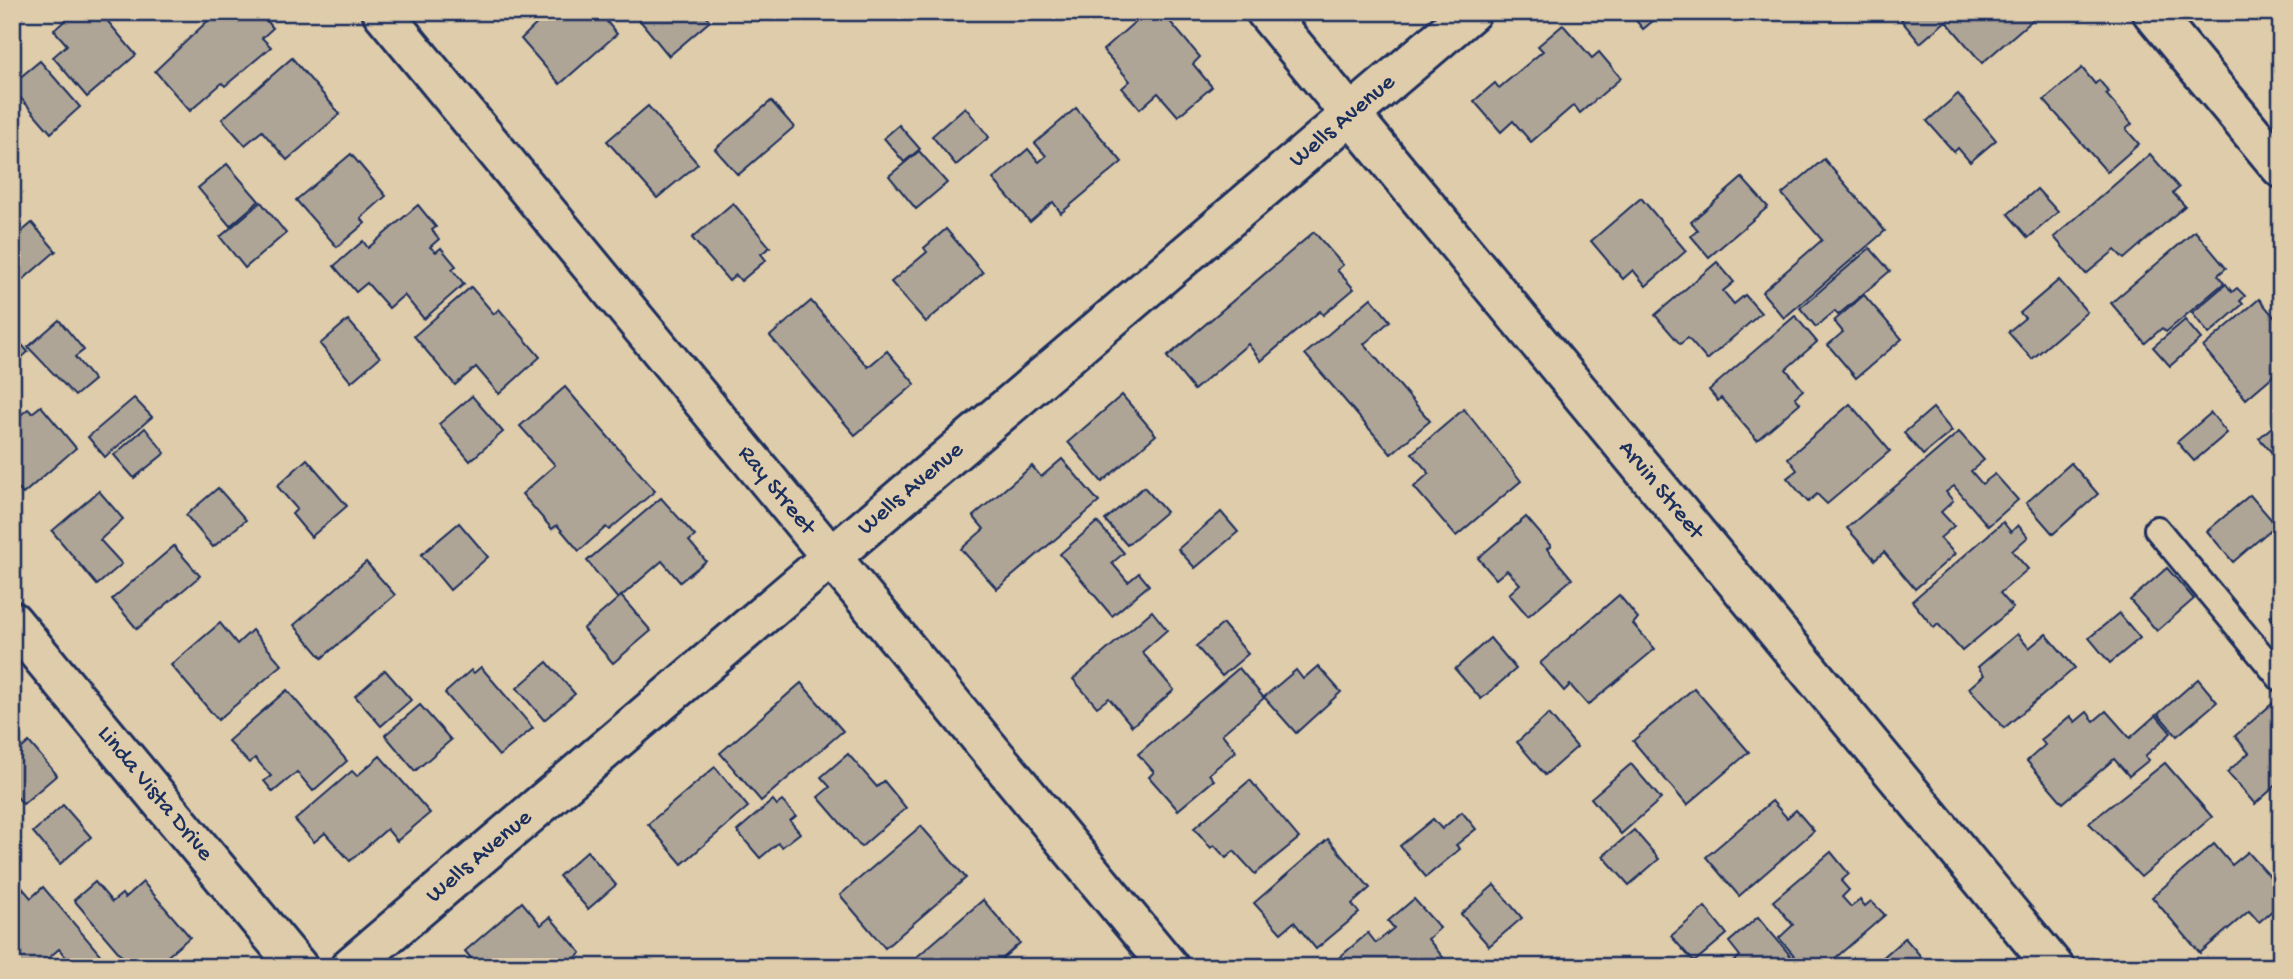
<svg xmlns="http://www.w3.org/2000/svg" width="2293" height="979" viewBox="0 0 2293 979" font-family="'Gochi Hand',sans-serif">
<rect width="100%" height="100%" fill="#dfccaa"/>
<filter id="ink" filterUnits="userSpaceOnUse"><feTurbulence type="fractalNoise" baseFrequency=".0143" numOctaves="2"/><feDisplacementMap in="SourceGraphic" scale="14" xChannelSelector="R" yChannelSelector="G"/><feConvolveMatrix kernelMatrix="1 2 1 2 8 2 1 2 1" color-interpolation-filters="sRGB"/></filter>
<g filter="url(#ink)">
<!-- building -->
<g fill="#afa597" stroke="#1b2f5e" stroke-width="2">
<path d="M 12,12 L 28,12 L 12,26 Z"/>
<path d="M 75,12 L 100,12 L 136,55 L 87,97 L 53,57 L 67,45 L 54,30 Z"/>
<path d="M 217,12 L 260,12 L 273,28 L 262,38 L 271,47 L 225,86 L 222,83 L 190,111 L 155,71 Z"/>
<path d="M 549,12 L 599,12 L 617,34 L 560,84 L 521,39 Z"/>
<path d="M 633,12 L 703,12 L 710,21 L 669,56 Z"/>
<path d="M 1146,12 L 1162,12 L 1200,57 L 1193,64 L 1212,87 L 1178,116 L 1158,93 L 1140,109 L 1122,88 L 1130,81 L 1103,50 Z"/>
<path d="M 1629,12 L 1664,12 L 1643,29 Z"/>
<path d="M 1910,12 L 2035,12 L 2038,15 L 1982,63 L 1946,21 L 1920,43 L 1901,20 Z"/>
<path d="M 1563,25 L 1592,58 L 1599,52 L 1621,78 L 1580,113 L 1574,105 L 1531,142 L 1513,121 L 1501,132 L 1474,101 L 1495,83 L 1499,88 L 1543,51 L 1538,46 Z"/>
<path d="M 292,58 L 340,114 L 287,160 L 262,131 L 245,145 L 222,119 Z"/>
<path d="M 40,61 L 80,107 L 51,133 L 12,88 L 12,84 Z"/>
<path d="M 2082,68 L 2095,84 L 2099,80 L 2109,92 L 2106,94 L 2132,124 L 2126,129 L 2139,144 L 2107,172 L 2044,100 Z"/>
<path d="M 1958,94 L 1996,140 L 1970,162 L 1958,148 L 1954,152 L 1927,121 Z"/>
<path d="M 771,101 L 794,127 L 738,175 L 715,149 Z"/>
<path d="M 648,106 L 698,164 L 657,198 L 607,141 Z"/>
<path d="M 965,107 L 989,137 L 956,165 L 932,136 Z"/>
<path d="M 1076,108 L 1122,162 L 1061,213 L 1053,202 L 1030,222 L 993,179 L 1028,149 L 1039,162 L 1046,156 L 1035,143 Z"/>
<path d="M 899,125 L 920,149 L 904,162 L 884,138 Z"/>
<path d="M 919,151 L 947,183 L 916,209 L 889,176 Z"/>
<path d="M 351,154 L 386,196 L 361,218 L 365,223 L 337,247 L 296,200 Z"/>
<path d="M 2150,154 L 2179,188 L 2173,193 L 2185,206 L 2124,259 L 2115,250 L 2086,274 L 2054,237 Z"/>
<path d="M 1824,159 L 1885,231 L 1784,318 L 1762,292 L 1822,240 L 1782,194 Z"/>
<path d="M 227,164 L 259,201 L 230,226 L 198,188 Z"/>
<path d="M 1742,178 L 1768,207 L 1709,257 L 1691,236 L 1698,230 L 1691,222 Z"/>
<path d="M 2037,189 L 2058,212 L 2028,238 L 2008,214 Z"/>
<path d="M 1641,198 L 1686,251 L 1646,286 L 1633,270 L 1623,279 L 1591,241 Z"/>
<path d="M 261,202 L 286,233 L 245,268 L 220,237 Z"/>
<path d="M 733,203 L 770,247 L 761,254 L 766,260 L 741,281 L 736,275 L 729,281 L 692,238 Z"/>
<path d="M 418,205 L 436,227 L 432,230 L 439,239 L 430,247 L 436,252 L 441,248 L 456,266 L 452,269 L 464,284 L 424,319 L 404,295 L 389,308 L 367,283 L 356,292 L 334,266 L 363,241 L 368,248 Z"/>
<path d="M 32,223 L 56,251 L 12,289 L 12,240 Z"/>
<path d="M 946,229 L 983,273 L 926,322 L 891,282 L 927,252 L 924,248 Z"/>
<path d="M 2195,231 L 2226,268 L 2218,275 L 2224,283 L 2166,332 L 2162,328 L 2145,343 L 2111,303 Z"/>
<path d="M 1314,232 L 1343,265 L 1337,270 L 1354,289 L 1323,315 L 1320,311 L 1261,361 L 1248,344 L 1194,390 L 1167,357 Z"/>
<path d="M 1870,248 L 1890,271 L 1838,315 L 1835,311 L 1816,327 L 1800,308 Z"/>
<path d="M 1717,262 L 1734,282 L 1723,291 L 1734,304 L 1745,295 L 1761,313 L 1707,360 L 1688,338 L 1680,344 L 1655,315 Z"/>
<path d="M 2059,280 L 2087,312 L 2032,359 L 2008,332 L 2025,318 L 2020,313 Z"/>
<path d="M 2226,284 L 2232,292 L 2237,288 L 2245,296 L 2240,301 L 2243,304 L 2209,334 L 2192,313 Z"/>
<path d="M 471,287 L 494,314 L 499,309 L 540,357 L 499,394 L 476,367 L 455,385 L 414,336 Z"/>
<path d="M 1864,295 L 1902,339 L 1856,378 L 1828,345 L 1843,332 L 1834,321 Z"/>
<path d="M 1371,298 L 1390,321 L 1364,344 L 1430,421 L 1391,454 L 1305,354 Z"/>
<path d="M 2259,299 L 2281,325 L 2281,369 L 2246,399 L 2203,347 Z"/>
<path d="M 811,301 L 868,367 L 887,351 L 915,384 L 855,435 L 770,336 Z"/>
<path d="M 1795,316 L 1817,342 L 1786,369 L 1803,390 L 1795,397 L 1800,403 L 1757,440 L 1721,398 L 1718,401 L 1709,390 Z"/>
<path d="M 59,320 L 84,350 L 75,357 L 94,380 L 75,396 L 28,347 Z"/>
<path d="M 348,320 L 380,357 L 351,382 L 320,344 Z"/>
<path d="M 2185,320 L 2201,339 L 2170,366 L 2153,347 Z"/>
<path d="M 12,333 L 28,352 L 12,366 Z"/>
<path d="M 565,387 L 655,491 L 609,530 L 606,527 L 579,551 L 557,525 L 552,529 L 522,494 L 555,465 L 520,426 Z"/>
<path d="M 1122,395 L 1156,435 L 1102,482 L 1068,442 Z"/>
<path d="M 472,396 L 503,432 L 470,461 L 439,424 Z"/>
<path d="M 134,398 L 152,417 L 105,457 L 88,437 Z"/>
<path d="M 1850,404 L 1890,451 L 1827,504 L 1817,494 L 1808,502 L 1787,478 L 1797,470 L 1788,458 Z"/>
<path d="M 41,406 L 76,448 L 23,494 L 12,482 L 12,422 L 28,409 L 32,413 Z"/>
<path d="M 1933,408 L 1952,431 L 1923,455 L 1904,433 Z"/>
<path d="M 1464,409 L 1521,481 L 1456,536 L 1414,487 L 1429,473 L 1412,453 Z"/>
<path d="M 2211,413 L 2227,433 L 2194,461 L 2177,442 Z"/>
<path d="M 2281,419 L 2281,463 L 2259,438 Z"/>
<path d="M 145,428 L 165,453 L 134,478 L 114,455 Z"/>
<path d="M 1959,432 L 1984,460 L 1971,471 L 1982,484 L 1995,474 L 2018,500 L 1988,526 L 1954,486 L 1946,492 L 1953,501 L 1941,512 L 1954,526 L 1940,538 L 1955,554 L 1915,589 L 1884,552 L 1875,560 L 1847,528 Z"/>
<path d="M 307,459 L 347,506 L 311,537 L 292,514 L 297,509 L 277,486 Z"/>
<path d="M 1062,459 L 1099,502 L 997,589 L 961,549 L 984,529 L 973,516 L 1032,466 L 1041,477 Z"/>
<path d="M 2071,463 L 2098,494 L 2053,534 L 2026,503 Z"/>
<path d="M 1144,487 L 1166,512 L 1127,545 L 1105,520 Z"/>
<path d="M 218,488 L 246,520 L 213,547 L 186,515 Z"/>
<path d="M 99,491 L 123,519 L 100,540 L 122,564 L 97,585 L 52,531 Z"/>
<path d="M 2250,495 L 2276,525 L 2233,562 L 2207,531 Z"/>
<path d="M 661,498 L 695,536 L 689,541 L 706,561 L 680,582 L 662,561 L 618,599 L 587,561 Z"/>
<path d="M 1221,512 L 1238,532 L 1195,568 L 1178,549 Z"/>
<path d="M 1526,517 L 1551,546 L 1547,549 L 1572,579 L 1528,616 L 1509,594 L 1520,584 L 1507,570 L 1496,579 L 1478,558 Z"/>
<path d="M 1097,522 L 1124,553 L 1112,563 L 1128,582 L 1139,573 L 1149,585 L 1112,616 L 1060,554 Z"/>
<path d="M 2003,522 L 2011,532 L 2018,525 L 2028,537 L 2012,551 L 2028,569 L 2000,593 L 2013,608 L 1962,651 L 1938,624 L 1934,628 L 1912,601 Z"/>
<path d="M 459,523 L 488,557 L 450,590 L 421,555 Z"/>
<path d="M 174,546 L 200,576 L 137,629 L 112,599 Z"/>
<path d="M 366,562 L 395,595 L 322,658 L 294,625 Z"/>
<path d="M 2167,568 L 2194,599 L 2157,631 L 2130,600 Z"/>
<path d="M 1619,595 L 1638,618 L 1633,624 L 1655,649 L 1588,705 L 1570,685 L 1564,691 L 1540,663 Z"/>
<path d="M 621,596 L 651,631 L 613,663 L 583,629 Z"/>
<path d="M 2281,608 L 2281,630 L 2270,617 Z"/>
<path d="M 1152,611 L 1167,630 L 1142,652 L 1174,690 L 1132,726 L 1109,698 L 1097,707 L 1073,679 Z"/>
<path d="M 2119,613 L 2140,638 L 2110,663 L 2089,638 Z"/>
<path d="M 220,623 L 237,644 L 252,630 L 282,665 L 218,720 L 171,665 Z"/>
<path d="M 1223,624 L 1248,654 L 1222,676 L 1196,646 Z"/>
<path d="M 2017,634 L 2029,648 L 2046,634 L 2075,668 L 2004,728 L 1969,688 L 1984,675 L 1978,667 Z"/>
<path d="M 1490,638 L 1516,669 L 1481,699 L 1455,669 Z"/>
<path d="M 547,662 L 575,694 L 544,720 L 517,688 Z"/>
<path d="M 1318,666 L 1341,692 L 1296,733 L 1264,697 L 1296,670 L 1303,679 Z"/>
<path d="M 481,667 L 533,728 L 499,756 L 445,693 L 471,670 L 474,673 Z"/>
<path d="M 1239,668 L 1264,698 L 1222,734 L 1236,751 L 1209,774 L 1214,780 L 1178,810 L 1149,777 L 1154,772 L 1138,754 Z"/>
<path d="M 385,670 L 411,700 L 381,726 L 355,696 Z"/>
<path d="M 2198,679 L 2217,702 L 2177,736 L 2158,714 Z"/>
<path d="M 801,683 L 843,731 L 761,801 L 720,753 Z"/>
<path d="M 1694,688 L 1749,752 L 1687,805 L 1633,741 Z"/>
<path d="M 287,690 L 347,761 L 313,791 L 297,772 L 273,792 L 264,781 L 271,776 L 255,758 L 249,763 L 228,741 Z"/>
<path d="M 2273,703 L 2281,713 L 2281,781 L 2255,804 L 2227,772 L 2249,753 L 2235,736 Z"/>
<path d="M 420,705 L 451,740 L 415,771 L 385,735 Z"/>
<path d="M 2106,711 L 2130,738 L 2156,715 L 2171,733 L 2145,756 L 2149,760 L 2129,776 L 2114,759 L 2063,803 L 2027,761 L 2045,745 L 2041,740 L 2070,716 L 2075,722 L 2087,712 L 2094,721 Z"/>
<path d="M 1549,714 L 1577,747 L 1545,775 L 1517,742 Z"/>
<path d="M 29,742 L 57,775 L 23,804 L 12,791 L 12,778 L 15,775 L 12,772 L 12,757 Z"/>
<path d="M 848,754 L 877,787 L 884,781 L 906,808 L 861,847 L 818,797 L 830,787 L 821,777 Z"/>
<path d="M 380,756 L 430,813 L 397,841 L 387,829 L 350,861 L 325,833 L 314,842 L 295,820 L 352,771 L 357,776 Z"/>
<path d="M 2165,763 L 2212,817 L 2141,877 L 2089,823 Z"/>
<path d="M 1631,764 L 1661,799 L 1621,834 L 1591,798 Z"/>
<path d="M 715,767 L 748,807 L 682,864 L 648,824 Z"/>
<path d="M 1250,780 L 1299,838 L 1255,874 L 1234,851 L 1226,858 L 1214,845 L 1211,848 L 1194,828 Z"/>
<path d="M 773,800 L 777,805 L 782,801 L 796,816 L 790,821 L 800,833 L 782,847 L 778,843 L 760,858 L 737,831 Z"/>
<path d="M 1772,801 L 1787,818 L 1796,810 L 1814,831 L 1739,896 L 1706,857 Z"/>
<path d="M 63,805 L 91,837 L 60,864 L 33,832 Z"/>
<path d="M 1462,812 L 1476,829 L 1456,845 L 1460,849 L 1426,877 L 1400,846 L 1433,819 L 1442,829 Z"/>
<path d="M 921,826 L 966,878 L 885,948 L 840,895 Z"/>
<path d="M 1634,830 L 1659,859 L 1629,885 L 1603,856 Z"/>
<path d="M 1328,839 L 1370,888 L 1352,904 L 1359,913 L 1316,949 L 1294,922 L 1281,933 L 1254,903 Z"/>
<path d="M 2214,844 L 2232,865 L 2248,852 L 2281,889 L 2281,903 L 2259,922 L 2249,911 L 2200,953 L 2152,897 Z"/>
<path d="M 587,851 L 616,885 L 588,909 L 559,876 Z"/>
<path d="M 1831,852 L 1849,874 L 1841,881 L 1849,890 L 1842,897 L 1851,907 L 1860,900 L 1865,906 L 1871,901 L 1885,915 L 1825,967 L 1804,967 L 1779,938 L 1793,925 L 1773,901 Z"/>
<path d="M 12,876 L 31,898 L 43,887 L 109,965 L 74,967 L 59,949 L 38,967 L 12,967 Z"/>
<path d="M 95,882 L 112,902 L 122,894 L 125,898 L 143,882 L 190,937 L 155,967 L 131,967 L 74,900 Z"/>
<path d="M 1494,885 L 1522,918 L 1489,946 L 1461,914 Z"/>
<path d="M 1414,899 L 1440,928 L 1428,939 L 1446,961 L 1440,967 L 1328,967 L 1368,933 L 1376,943 L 1394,928 L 1388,921 Z"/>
<path d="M 983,900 L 1020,943 L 993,967 L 917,967 L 912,961 Z"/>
<path d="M 522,902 L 541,925 L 550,917 L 581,953 L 567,965 L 569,967 L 478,967 L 465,951 Z"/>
<path d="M 1705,907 L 1727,934 L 1694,962 L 1671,936 Z"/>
<path d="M 1758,917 L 1800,967 L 1728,967 L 1740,956 L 1729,942 Z"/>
<path d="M 1905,938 L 1930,967 L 1872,967 Z"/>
</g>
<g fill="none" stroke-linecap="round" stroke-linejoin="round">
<defs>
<path id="lane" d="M 2157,529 L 2281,679"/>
<g id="street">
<path id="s1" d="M 382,12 L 1169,967"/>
<path id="s2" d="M 1266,12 L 2054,967"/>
<path d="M 2152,12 L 2281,168"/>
<path id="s3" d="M 12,621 L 298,967"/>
<path id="s4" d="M 350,967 L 1471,12"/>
</g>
</defs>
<!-- lane casing -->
<use href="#lane" stroke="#1b2f5e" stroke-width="30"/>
<!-- street casing -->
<use href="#street" stroke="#1b2f5e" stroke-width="44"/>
<!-- lane -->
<use href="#lane" stroke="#dfccaa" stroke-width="24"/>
<!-- street -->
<use href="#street" stroke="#dfccaa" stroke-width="38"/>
</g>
</g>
<g text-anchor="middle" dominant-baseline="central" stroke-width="5" stroke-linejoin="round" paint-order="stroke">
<!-- street labels -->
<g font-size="24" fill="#1b2f5e" stroke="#dfccaa">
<text stroke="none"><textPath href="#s4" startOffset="1304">Wells Avenue</textPath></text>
<text stroke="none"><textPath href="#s1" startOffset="620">Ray Street</textPath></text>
<text stroke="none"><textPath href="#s4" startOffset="737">Wells Avenue</textPath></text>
<text stroke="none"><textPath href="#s2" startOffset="620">Arvin Street</textPath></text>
<text stroke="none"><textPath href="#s3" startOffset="224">Linda Vista Drive</textPath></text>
<text stroke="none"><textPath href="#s4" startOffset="170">Wells Avenue</textPath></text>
</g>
</g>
<!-- margin -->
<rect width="2293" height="979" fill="none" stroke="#dfccaa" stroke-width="42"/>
<rect x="21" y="21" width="2251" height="937" fill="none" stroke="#1b2f5e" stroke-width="2.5" filter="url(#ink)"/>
</svg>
